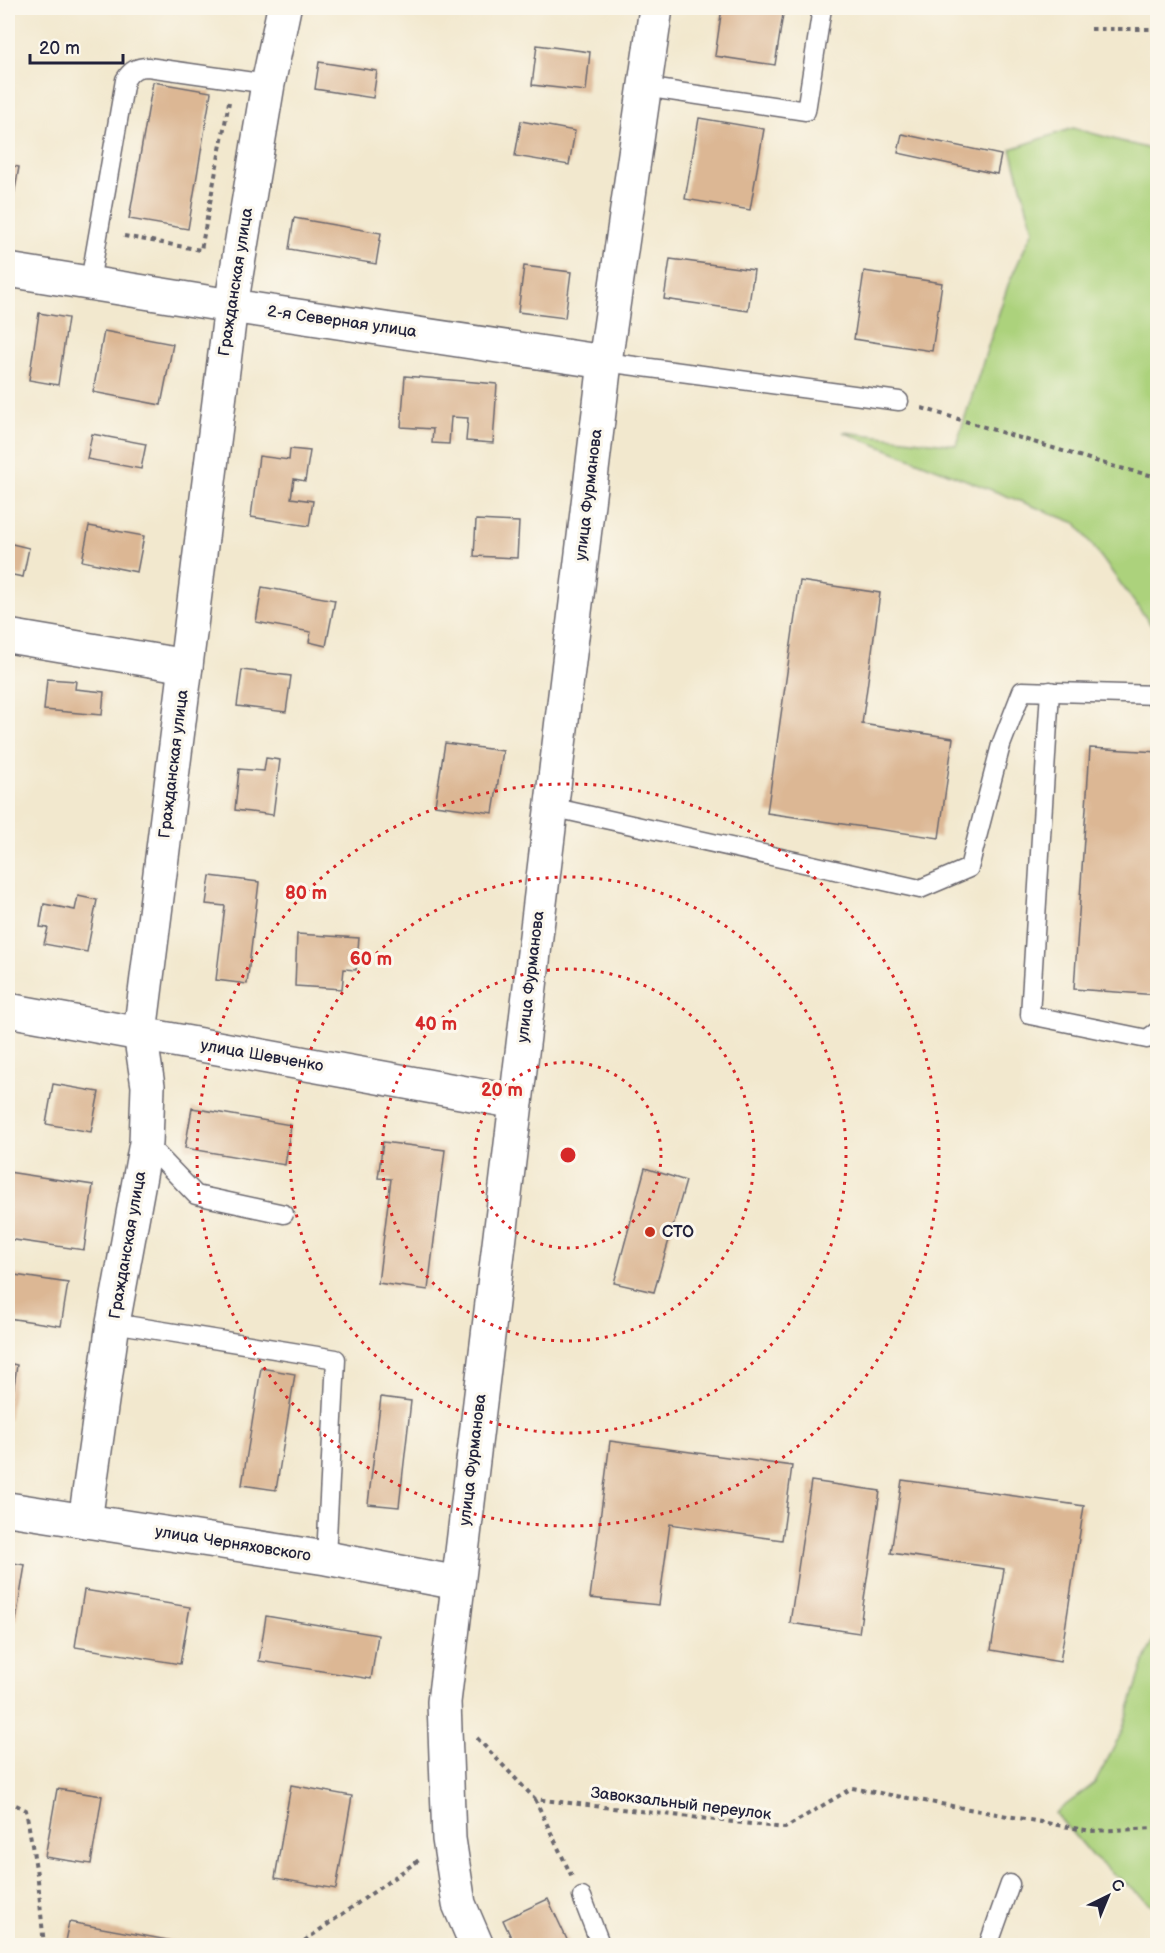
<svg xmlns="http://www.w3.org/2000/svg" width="1165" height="1953" viewBox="0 0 1165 1953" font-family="'Balsamiq Sans',sans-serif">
<rect width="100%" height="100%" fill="#fbf7ec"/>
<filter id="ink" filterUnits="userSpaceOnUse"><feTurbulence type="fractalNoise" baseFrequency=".0167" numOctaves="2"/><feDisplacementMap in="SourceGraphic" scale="12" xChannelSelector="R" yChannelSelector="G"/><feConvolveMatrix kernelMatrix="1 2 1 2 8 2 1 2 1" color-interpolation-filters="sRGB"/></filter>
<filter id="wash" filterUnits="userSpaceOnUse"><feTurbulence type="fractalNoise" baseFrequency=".008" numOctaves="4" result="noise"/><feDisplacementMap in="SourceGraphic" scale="24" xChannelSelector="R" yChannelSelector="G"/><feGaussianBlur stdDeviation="1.35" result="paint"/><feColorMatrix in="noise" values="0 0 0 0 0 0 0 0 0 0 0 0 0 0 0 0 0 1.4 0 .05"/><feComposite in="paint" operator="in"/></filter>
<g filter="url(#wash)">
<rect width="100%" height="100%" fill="#f2e8ce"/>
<!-- green -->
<g fill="#acd27c" stroke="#677a5c" stroke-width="1.5">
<path d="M 1073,128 L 1157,151 L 1157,633 L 1076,523 L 843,432 L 956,445 L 1008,285 L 1033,230 L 1011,149 Z"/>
<path d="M 1157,1632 L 1158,1909 L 1157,1909 L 1092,1856 L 1055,1813 L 1095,1783 L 1121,1734 L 1144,1662 Z"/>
</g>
<g id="blocks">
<!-- building -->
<g fill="#dcb794">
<path d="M 722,8 L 784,8 L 775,65 L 715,56 Z"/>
<path d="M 537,45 L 590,52 L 586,91 L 532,85 Z"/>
<path d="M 319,62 L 377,71 L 373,98 L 315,89 Z"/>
<path d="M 153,82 L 211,92 L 188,229 L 129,219 Z"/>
<path d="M 699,118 L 764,129 L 750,210 L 685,199 Z"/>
<path d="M 521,121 L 575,131 L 569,165 L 515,156 Z"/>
<path d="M 902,134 L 1001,155 L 997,174 L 898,153 Z"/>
<path d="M 8,165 L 19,167 L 11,212 L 8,211 Z"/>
<path d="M 294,218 L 381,233 L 376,264 L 289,249 Z"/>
<path d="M 670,259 L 754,270 L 748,311 L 664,299 Z"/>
<path d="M 524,266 L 571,272 L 565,318 L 518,312 Z"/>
<path d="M 864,271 L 942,283 L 932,351 L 854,339 Z"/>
<path d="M 39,313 L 68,318 L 58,385 L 29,380 Z"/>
<path d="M 104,331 L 173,344 L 161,405 L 93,392 Z"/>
<path d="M 405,376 L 497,384 L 493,443 L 466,441 L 468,418 L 451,417 L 449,444 L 432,443 L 433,429 L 401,427 Z"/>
<path d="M 92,434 L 146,444 L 141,469 L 87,459 Z"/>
<path d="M 290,449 L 310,451 L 305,481 L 294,479 L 291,498 L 313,501 L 309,526 L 251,517 L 259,456 L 289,460 Z"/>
<path d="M 476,520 L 519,522 L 517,558 L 474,556 Z"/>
<path d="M 89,526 L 144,536 L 137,572 L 82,561 Z"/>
<path d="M 8,543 L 29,548 L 23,577 L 8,574 Z"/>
<path d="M 800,581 L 880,593 L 862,724 L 953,738 L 939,838 L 767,813 Z"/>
<path d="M 262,587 L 335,600 L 326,646 L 309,642 L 311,632 L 256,622 Z"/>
<path d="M 242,670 L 291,676 L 286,712 L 237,706 Z"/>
<path d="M 47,679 L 76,681 L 75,689 L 104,692 L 102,715 L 44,710 Z"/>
<path d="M 445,743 L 503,751 L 493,813 L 435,805 Z"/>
<path d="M 1090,748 L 1158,752 L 1158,995 L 1074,989 Z"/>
<path d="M 266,758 L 280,760 L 273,815 L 235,810 L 239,769 L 264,771 Z"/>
<path d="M 210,876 L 259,882 L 247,984 L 216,980 L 225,906 L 206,904 Z"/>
<path d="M 78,896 L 97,900 L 87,952 L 44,944 L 48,928 L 40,927 L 44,904 L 75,910 Z"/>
<path d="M 297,934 L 359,938 L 356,970 L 344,969 L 342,989 L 295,986 Z"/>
<path d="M 53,1084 L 99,1092 L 91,1132 L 46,1124 Z"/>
<path d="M 192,1108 L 291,1125 L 285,1165 L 185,1148 Z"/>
<path d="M 383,1142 L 445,1150 L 428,1290 L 378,1283 L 391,1179 L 378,1178 Z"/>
<path d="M 645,1168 L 686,1181 L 654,1292 L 614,1283 Z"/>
<path d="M 8,1172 L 93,1185 L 84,1250 L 8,1239 Z"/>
<path d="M 8,1274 L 68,1283 L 61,1326 L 8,1318 Z"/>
<path d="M 8,1363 L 17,1365 L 9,1420 L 8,1419 Z"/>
<path d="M 261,1368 L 295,1374 L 276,1490 L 242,1485 Z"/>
<path d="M 381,1397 L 411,1401 L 399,1507 L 368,1504 Z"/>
<path d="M 610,1441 L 792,1466 L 782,1540 L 670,1524 L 659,1605 L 590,1598 Z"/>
<path d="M 902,1480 L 1084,1506 L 1060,1662 L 991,1650 L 1004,1569 L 891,1553 Z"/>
<path d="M 811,1481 L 880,1491 L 859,1633 L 790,1623 Z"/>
<path d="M 8,1562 L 25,1565 L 16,1620 L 8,1618 Z"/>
<path d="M 84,1590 L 190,1607 L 180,1664 L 75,1647 Z"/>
<path d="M 266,1616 L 378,1635 L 371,1679 L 259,1661 Z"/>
<path d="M 291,1785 L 352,1796 L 336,1889 L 275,1878 Z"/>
<path d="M 57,1789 L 102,1796 L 91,1864 L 45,1857 Z"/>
<path d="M 548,1899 L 570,1946 L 515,1946 L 503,1920 Z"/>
<path d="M 69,1922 L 179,1942 L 178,1946 L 64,1946 Z"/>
</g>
</g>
</g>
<g filter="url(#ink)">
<use href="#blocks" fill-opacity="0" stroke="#6b676e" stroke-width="1.5"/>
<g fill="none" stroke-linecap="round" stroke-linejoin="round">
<defs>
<g id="lane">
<path d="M 644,87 L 806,111 L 822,8"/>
<path d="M 90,282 L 125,80 C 131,70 137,67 148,67 L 268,84"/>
<path d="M 605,362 L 899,401"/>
<path d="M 1050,691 L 1030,1015 L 1147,1039 L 1158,1031"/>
<path d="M 551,807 L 920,889 L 969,868 L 1001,745 L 1022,691 L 1158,695"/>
<path d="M 146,1143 L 196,1195 L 284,1214"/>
<path d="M 113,1323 L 336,1359 L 326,1558"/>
<path d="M 582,1897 L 601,1946"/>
<path d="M 988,1946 L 1010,1884"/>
</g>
<g id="street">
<path d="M 8,270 L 231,306 L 605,362"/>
<path d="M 8,636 L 186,666"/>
<path d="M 8,1010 L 516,1102"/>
<path d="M 8,1509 L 326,1558 L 458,1583"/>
<path d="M 85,1521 L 113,1323 L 146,1143 L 148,1086 L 140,1033 L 231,306 L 268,84 L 284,8"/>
<path d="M 477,1946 L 459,1904 L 449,1839 L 444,1702 L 605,362 L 656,8"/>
</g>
</defs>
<!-- lane casing -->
<use href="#lane" stroke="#6b676e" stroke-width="21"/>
<!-- street casing -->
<use href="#street" stroke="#6b676e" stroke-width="36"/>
<!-- path -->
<g stroke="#6b676e" stroke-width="4" stroke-dasharray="4.5 4.5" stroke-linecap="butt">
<path d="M 1091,29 L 1158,29"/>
<path d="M 124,236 L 201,250 L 229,102"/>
<path d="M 922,408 L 1112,466 L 1158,477"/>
<path d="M 477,1738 L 535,1799 L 785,1828 L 852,1788 L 1091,1831 L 1158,1828"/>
<path d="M 535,1799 L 572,1877"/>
<path d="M 8,1801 L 26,1810 L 38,1880 L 44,1946"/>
<path d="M 297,1946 L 419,1860"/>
</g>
<!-- lane -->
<use href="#lane" stroke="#fff" stroke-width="18"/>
<!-- street -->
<use href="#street" stroke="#fff" stroke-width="33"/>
</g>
</g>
<!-- distance rings -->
<g fill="none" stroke="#d62828" stroke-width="3" stroke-dasharray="3 6">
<circle cx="568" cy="1155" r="93"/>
<circle cx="568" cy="1155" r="186"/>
<circle cx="568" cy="1155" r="278"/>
<circle cx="568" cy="1155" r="371"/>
</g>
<!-- markers -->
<circle fill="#c8321e" stroke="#fbf7ec" stroke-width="2" cx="650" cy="1232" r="6"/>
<g text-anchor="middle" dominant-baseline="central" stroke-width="6" stroke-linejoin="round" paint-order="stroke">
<!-- street labels -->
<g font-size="16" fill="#22223b" stroke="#fbf7ec">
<text transform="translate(236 282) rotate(-81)">Гражданская улица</text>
<text transform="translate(342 322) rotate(8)">2-я Северная улица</text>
<text transform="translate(589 495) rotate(-83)">улица Фурманова</text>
<text transform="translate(174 764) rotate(-83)">Гражданская улица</text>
<text transform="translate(531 977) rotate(-83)">улица Фурманова</text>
<text transform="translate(262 1056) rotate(10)">улица Шевченко</text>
<text transform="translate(128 1245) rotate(-80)">Гражданская улица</text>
<text transform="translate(473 1460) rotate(-83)">улица Фурманова</text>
<text transform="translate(233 1544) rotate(9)">улица Черняховского</text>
<text transform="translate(681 1804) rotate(7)">Завокзальный переулок</text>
</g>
<!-- poi labels -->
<g font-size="16" font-weight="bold" fill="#22223b" stroke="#fbf7ec" text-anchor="start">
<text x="662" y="1232">СТО</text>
</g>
</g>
<circle cx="568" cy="1155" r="9" fill="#d62828" stroke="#fbf7ec" stroke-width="3"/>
<g font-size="18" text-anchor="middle" font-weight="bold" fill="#d62828" stroke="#fbf7ec" stroke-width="6" stroke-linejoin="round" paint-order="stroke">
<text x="306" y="899">80 m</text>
<text x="371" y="965">60 m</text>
<text x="436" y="1030">40 m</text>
<text x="502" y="1096">20 m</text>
</g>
<!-- margin -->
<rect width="1165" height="1953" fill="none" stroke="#fbf7ec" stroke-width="30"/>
<!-- north arrow -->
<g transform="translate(1108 1896) rotate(43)" stroke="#fbf7ec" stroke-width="4.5" paint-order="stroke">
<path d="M0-4.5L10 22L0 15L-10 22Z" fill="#22223b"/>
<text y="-9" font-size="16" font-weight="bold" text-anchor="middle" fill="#22223b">С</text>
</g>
<!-- scale -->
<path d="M30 54v9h93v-9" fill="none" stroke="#22223b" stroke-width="3"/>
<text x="39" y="54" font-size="18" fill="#22223b" stroke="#fbf7ec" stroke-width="4.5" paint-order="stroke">20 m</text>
</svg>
